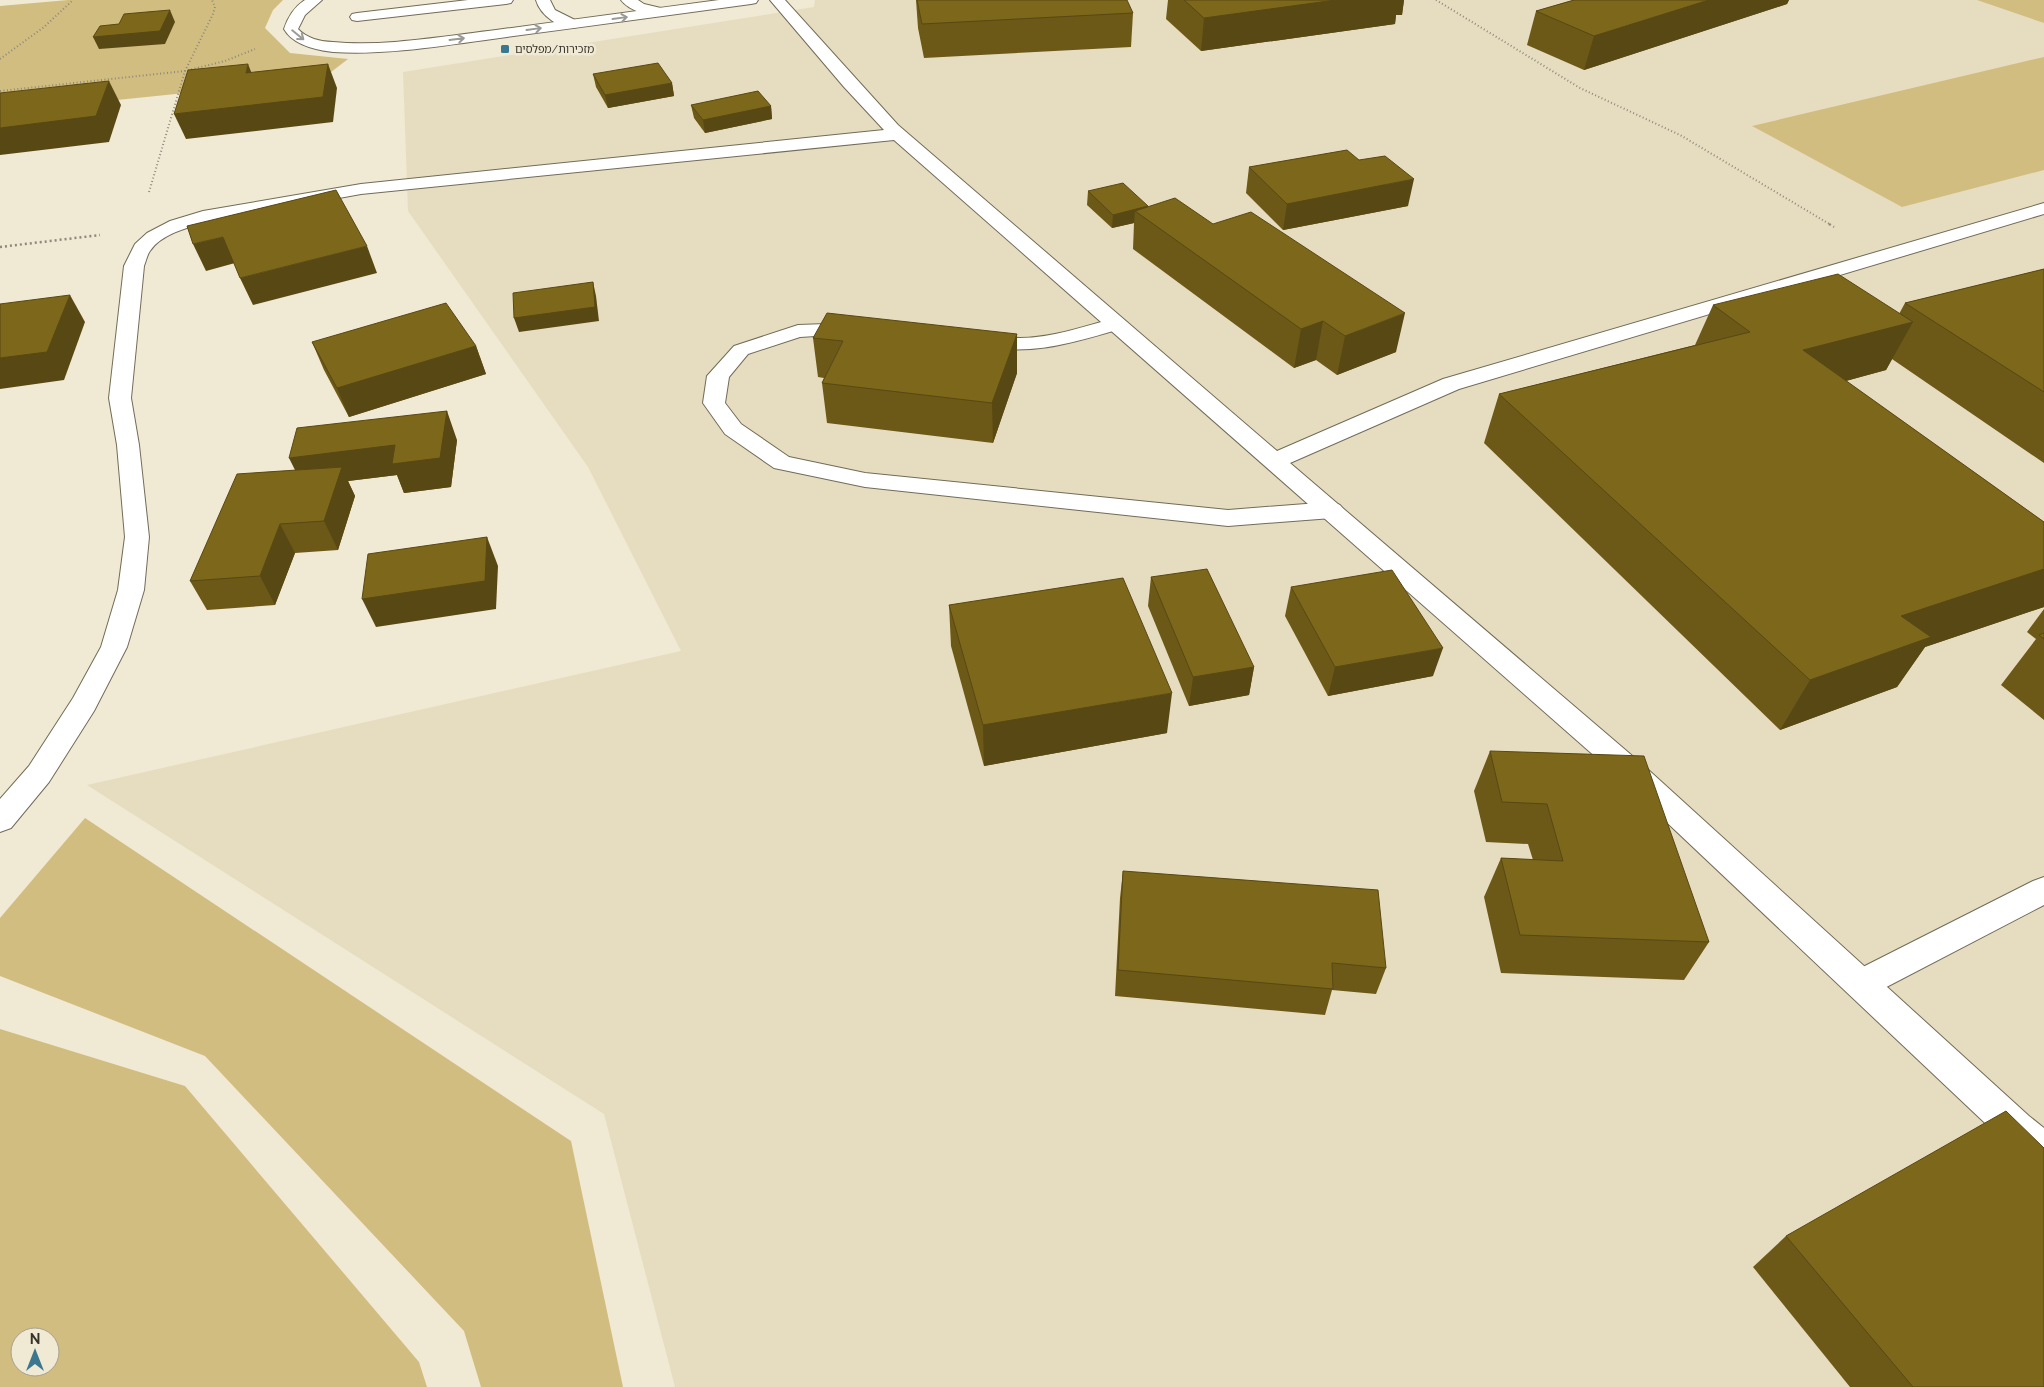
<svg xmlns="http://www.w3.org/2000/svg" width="2044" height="1387" viewBox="0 0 2044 1387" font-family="Raleway,'Noto Sans Hebrew',sans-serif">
<rect width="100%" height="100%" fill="#f0e9d3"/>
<!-- built -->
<path fill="#e6ddc0" d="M 815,0 L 2044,0 L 2044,1387 L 675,1387 L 604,1114 L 87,785 L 681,651 L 588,467 L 408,211 L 403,72 L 814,7 Z"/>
<!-- green -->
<g fill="#d2bd80" fill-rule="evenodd">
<path d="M 68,0 L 283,0 L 273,10 L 265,28 L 290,53 L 348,59 L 322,79 L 0,112 L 0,6 Z"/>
<path d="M 1977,0 L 2044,0 L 2044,23 Z"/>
<path d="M 2044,57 L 2044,170 L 1902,207 L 1752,126 Z"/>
<path d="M 85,818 L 571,1141 L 623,1387 L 481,1387 L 464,1331 L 205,1056 L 0,976 L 0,918 Z"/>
<path d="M 0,1029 L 185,1086 L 419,1362 L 427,1387 L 0,1387 ZM 20,1337 L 50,1337 L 50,1367 L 20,1367 Z"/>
</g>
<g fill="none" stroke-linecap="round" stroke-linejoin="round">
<defs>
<g id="service">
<path d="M 468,0 L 513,0 L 511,3 L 506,4 L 357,21 L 352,20 L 350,17 L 352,14 L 357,13 Z"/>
<path d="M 536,0 L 550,0 L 555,10 L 577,21 L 579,24 L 577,27 C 561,31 540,15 536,0 Z"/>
<path d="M 621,0 L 638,0 L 644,4 L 665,9 L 667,12 L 665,15 C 652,18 629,11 621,0 Z"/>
<path d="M 1116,318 L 1123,320 L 1126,324 L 1123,328 C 1073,343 1026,358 973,344 L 970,340 L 973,336 C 988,332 1004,338 1020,338 C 1053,338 1084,326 1116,318 Z"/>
<path d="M 855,323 L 862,325 L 865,329 L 862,333 L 800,337 L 748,354 L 729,377 L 725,403 L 741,424 L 789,457 L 865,473 L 1228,510 L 1332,502 L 1340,505 L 1344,510 L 1340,515 L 1332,518 L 1228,526 L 865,487 L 774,468 L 725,434 L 703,403 L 707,376 L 734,346 L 798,325 Z"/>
<path d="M 2044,877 L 2044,905 L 1873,994 L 1861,998 L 1849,994 L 1844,984 L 1849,974 L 2033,881 Z"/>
</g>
<path id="minor" d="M 770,0 L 785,0 L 898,125 L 1277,451 L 1443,379 L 2044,203 L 2044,214 L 1459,389 L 1290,463 L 1643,765 L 2029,1116 L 2044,1128 L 2044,1167 L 2031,1162 L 2003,1140 L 1623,781 L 894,140 L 361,194 L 207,222 C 189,227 161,234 150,251 C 147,255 146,261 144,266 L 131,398 L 139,445 L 149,537 L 144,590 L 127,647 L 94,711 L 49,782 L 11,828 L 0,832 L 0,799 L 29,766 L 73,698 L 101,647 L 118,590 L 125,537 L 117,445 L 109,398 L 124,266 L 135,244 L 147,233 L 170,221 L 203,211 L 361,184 L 884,130 L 844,87 Z"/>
<path id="tertiary" d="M 305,0 L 322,0 L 305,15 L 298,29 C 306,38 321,42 333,42 C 384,47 445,36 496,30 C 570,20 644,10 719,0 L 758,0 L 756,3 L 751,4 C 670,15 588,26 507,37 C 453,44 387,56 333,52 C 316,50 293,45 284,29 C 288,17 294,7 305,0 Z"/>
</defs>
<!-- service casing -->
<use href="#service" stroke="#716b58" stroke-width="2"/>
<!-- minor casing -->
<use href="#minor" stroke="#716b58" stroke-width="2"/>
<!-- tertiary casing -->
<use href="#tertiary" stroke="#716b58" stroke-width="2"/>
<!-- path-far1 -->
<g stroke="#8d897a" stroke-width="2" stroke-dasharray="1 2.5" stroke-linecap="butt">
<path d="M 1436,0 L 1580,88 L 1680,135 L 1831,225"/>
<path d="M 0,59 L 44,27 L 73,0"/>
<path d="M 0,91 L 185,71 L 225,61 L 255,49"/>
<path d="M 149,192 L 185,71 L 213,14 L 215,7 L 212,0"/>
</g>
<!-- path -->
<g stroke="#8d897a" stroke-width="2.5" stroke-dasharray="2 3" stroke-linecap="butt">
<path d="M 1829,224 L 1834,227"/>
<path d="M 0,247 L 100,235"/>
</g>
<!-- service -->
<use href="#service" fill="#fff" fill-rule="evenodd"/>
<!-- minor -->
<use href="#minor" fill="#fff" fill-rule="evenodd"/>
<!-- tertiary -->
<use href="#tertiary" fill="#fff" fill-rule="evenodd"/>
</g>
<!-- wall -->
<g fill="#6c5917">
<path d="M 916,0 L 1133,13 L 1131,47 L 924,58 L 918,28 Z"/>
<path d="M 1168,0 L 1404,0 L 1402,15 L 1396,15 L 1395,24 L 1201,51 L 1166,19 Z"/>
<path d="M 1574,0 L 1789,0 L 1787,4 L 1584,70 L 1527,45 L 1536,11 Z"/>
<path d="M 593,74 L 672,83 L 674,96 L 608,108 L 596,87 Z"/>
<path d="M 691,105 L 771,106 L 772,119 L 705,133 L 694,118 Z"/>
<path d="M 1359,160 L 1408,206 L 1283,230 L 1246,193 L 1249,167 Z"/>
<path d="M 1088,191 L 1148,207 L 1396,352 L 1337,375 L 1316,360 L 1294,368 L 1133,249 L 1134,223 L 1112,228 L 1087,205 Z"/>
<path d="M 2044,269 L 2044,463 L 1892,359 L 1886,370 L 1846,381 L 2044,522 L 2044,607 L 1925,647 L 1897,687 L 1780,730 L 1484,443 L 1499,394 L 1695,345 L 1713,305 L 1899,314 L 1905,303 Z"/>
<path d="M 1017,334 L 1017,373 L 993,443 L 827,423 L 822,383 L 824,378 L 818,377 L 813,338 Z"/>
<path d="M 312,342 L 476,346 L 486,374 L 349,417 L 324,370 Z"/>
<path d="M 457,440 L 451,487 L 404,493 L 397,475 L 348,481 L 355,496 L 338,550 L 295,553 L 275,605 L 207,610 L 190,581 L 295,471 Z"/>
<path d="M 1151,577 L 1254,667 L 1249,695 L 1189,706 L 1148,606 Z"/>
<path d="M 1291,587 L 1433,676 L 1328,696 L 1285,616 Z"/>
<path d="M 949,605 L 1167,733 L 984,766 L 951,646 Z"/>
<path d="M 2044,609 L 2044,720 L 2001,685 L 2036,639 L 2027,632 Z"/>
<path d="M 1490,751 L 1709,942 L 1684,980 L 1501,973 L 1484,897 L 1501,858 L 1533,860 L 1528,844 L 1486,842 L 1474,791 Z"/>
<path d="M 1123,871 L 1386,968 L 1376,994 L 1332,990 L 1325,1015 L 1115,996 L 1120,898 Z"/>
<path d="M 1786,1236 L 2044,1387 L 1850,1387 L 1753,1267 Z"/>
</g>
<!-- shaded-wall -->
<g fill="#584813">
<path d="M 1336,0 L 1404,0 L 1402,15 L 1396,15 L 1395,24 L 1201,51 L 1204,18 Z"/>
<path d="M 1709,0 L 1789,0 L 1787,4 L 1584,70 L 1594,36 Z"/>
<path d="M 170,10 L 175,22 L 165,44 L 99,49 L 93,37 Z"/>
<path d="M 248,64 L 258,89 L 246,73 Z"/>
<path d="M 328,64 L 337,88 L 333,122 L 186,139 L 174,114 Z"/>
<path d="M 109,81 L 121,105 L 109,142 L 0,155 L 0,128 Z"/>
<path d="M 672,83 L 674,96 L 608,108 L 605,95 Z"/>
<path d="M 771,106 L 772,119 L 705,133 L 703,120 Z"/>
<path d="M 1414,179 L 1408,206 L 1283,230 L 1287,204 Z"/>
<path d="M 1148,206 L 1147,220 L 1135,211 L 1134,223 L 1112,228 L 1113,215 Z"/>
<path d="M 223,237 L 235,263 L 206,271 L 193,244 Z"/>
<path d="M 367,246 L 377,273 L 253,305 L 240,278 Z"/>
<path d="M 593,282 L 596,296 L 599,321 L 519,332 L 514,318 Z"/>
<path d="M 70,295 L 85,322 L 64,380 L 0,389 L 0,358 Z"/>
<path d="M 1405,313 L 1396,352 L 1337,375 L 1345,336 Z"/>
<path d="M 1323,321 L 1316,360 L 1294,368 L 1301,329 Z"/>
<path d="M 1913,322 L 1886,370 L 1779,399 L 1803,350 Z"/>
<path d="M 1017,334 L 1017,373 L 993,443 L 992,403 Z"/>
<path d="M 476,346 L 486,374 L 349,417 L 337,388 Z"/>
<path d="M 447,411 L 457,440 L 451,487 L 404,493 L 397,475 L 348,481 L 355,496 L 338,550 L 324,521 L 303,486 L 289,458 Z"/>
<path d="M 280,524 L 295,553 L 275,605 L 260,576 Z"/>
<path d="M 487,537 L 498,566 L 496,609 L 376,627 L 362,599 Z"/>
<path d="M 2044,569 L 2044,607 L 1925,647 L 1897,687 L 1780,730 L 1810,680 L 1901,616 Z"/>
<path d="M 1443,648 L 1433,676 L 1328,696 L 1335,667 Z"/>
<path d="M 1254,667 L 1249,695 L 1189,706 L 1193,677 Z"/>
<path d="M 1172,693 L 1167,733 L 984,766 L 983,725 Z"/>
</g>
<!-- building -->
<g fill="#7d671b" stroke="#584813">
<path d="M 917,0 L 1127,0 L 1133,13 L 922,24 Z"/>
<path d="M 1184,0 L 1336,0 L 1204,18 Z"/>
<path d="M 1574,0 L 1709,0 L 1594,36 L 1536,11 Z"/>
<path d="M 170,10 L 160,31 L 93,37 L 100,26 L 119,24 L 124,14 Z"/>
<path d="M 658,63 L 672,83 L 605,95 L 593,74 Z"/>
<path d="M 248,64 L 246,73 L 328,64 L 323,97 L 174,114 L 188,70 Z"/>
<path d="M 109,81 L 96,116 L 0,128 L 0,93 Z"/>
<path d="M 758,91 L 771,106 L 703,120 L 691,105 Z"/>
<path d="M 1347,150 L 1359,160 L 1385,156 L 1414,179 L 1287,204 L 1249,167 Z"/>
<path d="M 1123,183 L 1148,206 L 1113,215 L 1088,191 Z"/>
<path d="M 336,190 L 367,246 L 240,278 L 223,237 L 193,244 L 187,226 Z"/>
<path d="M 1175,198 L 1213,224 L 1251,212 L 1405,313 L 1345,336 L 1323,321 L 1301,329 L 1135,211 Z"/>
<path d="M 2044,269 L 2044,392 L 1905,303 Z"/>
<path d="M 1838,274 L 1913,322 L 1803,350 L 2044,522 L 2044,569 L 1901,616 L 1931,637 L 1810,680 L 1499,394 L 1750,332 L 1713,305 Z"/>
<path d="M 593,282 L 595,307 L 514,318 L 513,293 Z"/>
<path d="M 70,295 L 47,352 L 0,358 L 0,304 Z"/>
<path d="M 446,303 L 476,346 L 337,388 L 312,342 Z"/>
<path d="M 827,313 L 1017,334 L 992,403 L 822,383 L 843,341 L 813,338 Z"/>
<path d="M 447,411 L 440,458 L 392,464 L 395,445 L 289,458 L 297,428 Z"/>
<path d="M 342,467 L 324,521 L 280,524 L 260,576 L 190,581 L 237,474 Z"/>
<path d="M 487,537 L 485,581 L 362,599 L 368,554 Z"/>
<path d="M 1207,569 L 1254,667 L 1193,677 L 1151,577 Z"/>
<path d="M 1392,570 L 1443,648 L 1335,667 L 1291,587 Z"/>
<path d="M 1123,578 L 1172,693 L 983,725 L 949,605 Z"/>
<path d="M 2044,633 L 2044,639 L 2039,635 Z"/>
<path d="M 1490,751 L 1644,756 L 1709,942 L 1520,935 L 1501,858 L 1563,861 L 1547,804 L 1502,802 Z"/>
<path d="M 1123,871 L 1378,890 L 1386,968 L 1332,963 L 1333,989 L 1118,970 Z"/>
<path d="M 2006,1111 L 2044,1148 L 2044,1387 L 1913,1387 L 1786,1236 Z"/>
</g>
<!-- one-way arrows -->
<defs><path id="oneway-shaft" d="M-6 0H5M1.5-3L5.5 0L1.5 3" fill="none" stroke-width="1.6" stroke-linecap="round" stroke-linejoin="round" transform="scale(1.25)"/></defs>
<g stroke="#9b9a96">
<use href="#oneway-shaft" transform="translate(620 18) rotate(-8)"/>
<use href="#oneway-shaft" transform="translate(534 29) rotate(-8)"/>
<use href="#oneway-shaft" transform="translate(298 35) rotate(39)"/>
<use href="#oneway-shaft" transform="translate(457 39) rotate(-7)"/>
</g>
<!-- markers -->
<rect fill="#3b788f" stroke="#f0e9d3" stroke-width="2" x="500" y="44" width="10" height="10" rx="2.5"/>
<g text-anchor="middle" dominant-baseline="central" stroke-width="5" stroke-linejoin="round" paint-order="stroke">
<!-- far-poi labels -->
<g font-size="11" fill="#37342c" stroke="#f0e9d3" text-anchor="start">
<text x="515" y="49">מזכירות/מפלסים</text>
</g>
</g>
<!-- north arrow -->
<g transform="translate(35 1352)"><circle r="24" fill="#f0e9d3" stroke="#a6a190"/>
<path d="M0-4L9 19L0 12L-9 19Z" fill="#3b788f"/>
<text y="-8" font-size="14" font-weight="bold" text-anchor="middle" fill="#37342c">N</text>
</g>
</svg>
